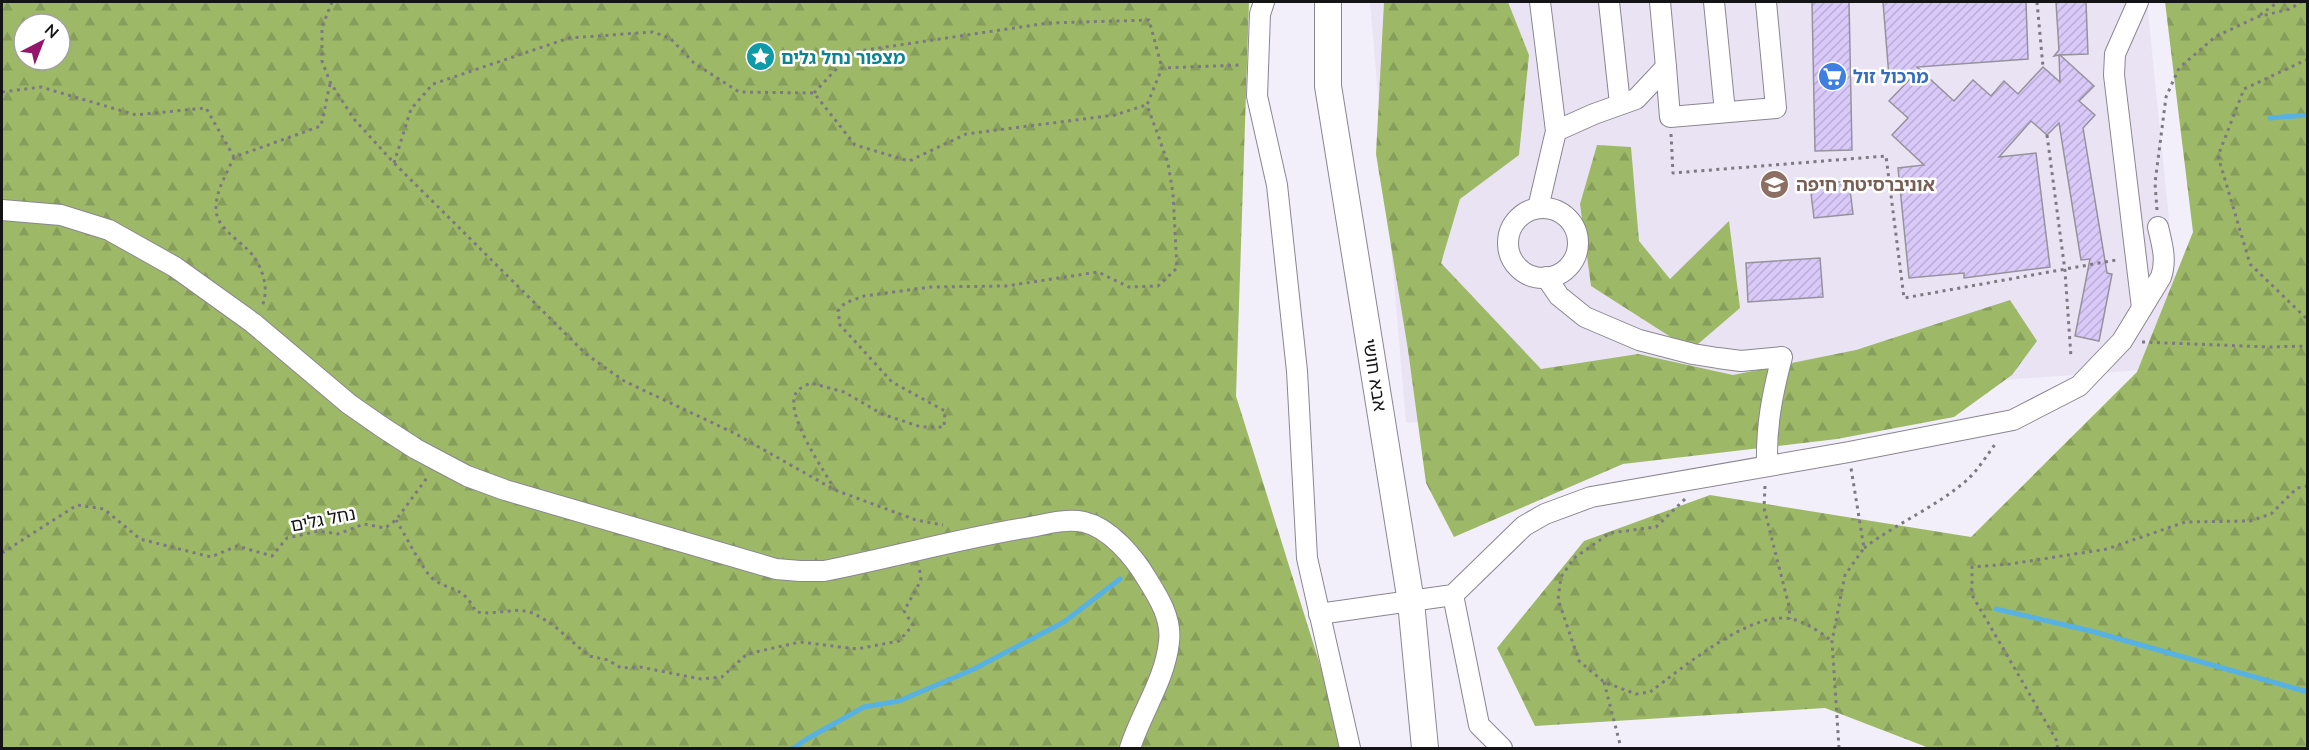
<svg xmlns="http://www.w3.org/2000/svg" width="2309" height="750" viewBox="0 0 2309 750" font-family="Mulish,'Noto Sans Hebrew',sans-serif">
<defs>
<pattern id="forest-firs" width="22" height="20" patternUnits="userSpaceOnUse" patternTransform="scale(1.5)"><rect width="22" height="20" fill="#9db968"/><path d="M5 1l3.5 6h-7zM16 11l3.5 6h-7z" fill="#869e59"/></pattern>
<pattern id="building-hatch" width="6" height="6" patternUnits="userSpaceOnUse" patternTransform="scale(1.5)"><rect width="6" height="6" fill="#d9c9f8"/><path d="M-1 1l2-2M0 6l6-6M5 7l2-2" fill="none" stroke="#b9acd4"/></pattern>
</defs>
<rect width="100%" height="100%" fill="#f3effa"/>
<!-- built -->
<path fill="#eae3f4" d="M 1370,2 L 2147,2 L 2184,367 L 1406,423 Z"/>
<!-- forest -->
<g fill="url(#forest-firs)" fill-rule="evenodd">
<path d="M 2,2 L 1249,2 L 1236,396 L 1346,748 L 2,748 ZM 24,24 L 60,24 L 60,60 L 24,60 Z"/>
<path d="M 1384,2 L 1508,2 L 1529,55 L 1519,155 L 1460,199 L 1441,263 L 1541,369 L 1638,354 L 1733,375 L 1856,350 L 2010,300 L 2037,341 L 2012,375 L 1954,417 L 1837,439 L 1623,464 L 1454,537 L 1426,483 L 1408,350 L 1376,154 Z"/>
<path d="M 2165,2 L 2307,2 L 2307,748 L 1929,748 L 1825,708 L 1535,726 L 1497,648 L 1584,541 L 1710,495 L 1971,537 L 2137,372 L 2193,232 Z"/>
<path d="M 1597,145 L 1631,147 L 1639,241 L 1670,279 L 1729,221 L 1740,308 L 1691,350 L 1591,286 L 1580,204 Z"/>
</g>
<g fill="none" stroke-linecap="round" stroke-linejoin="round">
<!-- stream -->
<g stroke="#57b1e2" stroke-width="5">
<path d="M 2270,118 L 2308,115"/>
<path d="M 1996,609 L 2091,631 L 2308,692"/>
<path d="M 794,748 L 805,740 L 864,707 L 899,701 L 974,669 L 1064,622 L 1120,579"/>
</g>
</g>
<!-- building -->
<g fill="url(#building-hatch)" stroke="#95929c" stroke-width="1.5">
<path d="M 1812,2 L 1849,2 L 1852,150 L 1815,151 Z"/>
<path d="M 1883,2 L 2026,2 L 2028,59 L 1917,67 L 1954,101 L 1973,80 L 1991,96 L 2004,81 L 2018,94 L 2043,67 L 2060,82 L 2059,55 L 2054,56 L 2059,50 L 2056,2 L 2086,2 L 2088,54 L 2060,55 L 2094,86 L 2079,101 L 2095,115 L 2083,128 L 2107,273 L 2112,274 L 2099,341 L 2075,336 L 2090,259 L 2081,260 L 2059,123 L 2047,135 L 2031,121 L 1999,157 L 2036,153 L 2050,267 L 1964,278 L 1964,273 L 1909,278 L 1898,168 L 1924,165 L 1892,135 L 1908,118 L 1889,101 L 1914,75 L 1889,77 Z"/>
<path d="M 1849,181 L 1853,214 L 1814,218 L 1810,185 Z"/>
<path d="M 1820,258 L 1823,297 L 1748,302 L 1746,263 Z"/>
</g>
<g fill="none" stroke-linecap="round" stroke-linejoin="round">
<defs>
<g id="minor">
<path d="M 1264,2 L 1260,14 L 1257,96 L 1277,185 L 1297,371 L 1307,558 L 1350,748"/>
<path d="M 1609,2 L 1620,104"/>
<path d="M 1660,2 L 1666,67"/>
<path d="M 1714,2 L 1725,112"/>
<path d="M 2138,2 L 2115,54 L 2114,75 L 2142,308"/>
<path d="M 1556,131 L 1594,114 L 1636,99 L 1666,67 L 1670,117 L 1776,108 L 1766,2"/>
<path d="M 1538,208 L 1556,131 L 1540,2"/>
<circle cx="1543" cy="243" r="35"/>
<path d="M 2,210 L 61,215 L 109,230 L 175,267 L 253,323 L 349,404 L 382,427 L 416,449 L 467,476 L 505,490 L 776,569 L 800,571 L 824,571 C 891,558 957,539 1025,528 C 1043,525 1065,518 1084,522 C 1110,528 1134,557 1147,579 C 1159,598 1172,619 1169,642 C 1165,680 1141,713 1130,748"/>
<path d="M 1546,277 L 1559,296 L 1585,317 L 1639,340 L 1693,354 L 1718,358 L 1741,361 L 1782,357 C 1772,395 1766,426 1767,466"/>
<path d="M 1453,595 L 1479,725 L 1502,748"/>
<path d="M 1319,614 L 1453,595 L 1524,526 L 1545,514 L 1591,497 L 1849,452 L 2013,420 L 2079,386 L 2122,341 L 2161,277 C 2167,260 2162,244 2158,227"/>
</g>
<path id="major" d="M 1328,2 L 1328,86 L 1411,602 L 1425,748"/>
</defs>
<!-- minor casing -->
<use href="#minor" stroke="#8a8690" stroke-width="22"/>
<!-- major casing -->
<use href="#major" stroke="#8a8690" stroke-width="28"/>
<!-- path -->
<g stroke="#7c7980" stroke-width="3" stroke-dasharray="3 4.5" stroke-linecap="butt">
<path d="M 332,2 L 322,27 L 322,61 L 330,82 L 354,119 L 394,163 L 586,354 L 624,381 L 734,433 L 835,490 L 916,520 L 943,525"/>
<path d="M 2037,2 L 2043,67"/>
<path d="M 2260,15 L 2278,2"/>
<path d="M 2308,59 L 2244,89 L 2218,156 L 2250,264 L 2308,320"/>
<path d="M 2,92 L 41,87 L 136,115 L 206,108 L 234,157 L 321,126 L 330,84"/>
<path d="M 814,93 L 852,52 L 1048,23 L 1149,20 L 1162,68"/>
<path d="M 1671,134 L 1673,173 L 1886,156 L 1904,298 L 2116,260"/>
<path d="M 2047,135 L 2065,271 L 2071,357"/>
<path d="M 234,157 C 227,173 215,192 216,210 C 217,227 236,238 247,249 C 262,263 271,290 261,308"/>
<path d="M 394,163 L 411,109 L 433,84 L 569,38 L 653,32 L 670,38 L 694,63 L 739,92 L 814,93 L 855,145 L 909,161 L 966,134 L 1115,115 L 1146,105"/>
<path d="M 2157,210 L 2155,183 L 2166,97 L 2179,68 L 2215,37 L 2257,17 L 2290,9 L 2301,2"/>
<path d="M 2142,342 L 2269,347 L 2308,346"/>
<path d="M 1765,486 L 1764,508 L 1789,606 L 1790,619"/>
<path d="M 835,490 C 824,470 784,414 796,393 C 799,388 806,385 811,383 L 844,392 L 882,414 L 921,427 L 944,427 L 945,411 L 892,382 L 840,325 L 838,311 L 845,303 L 864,296 L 931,287 L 1006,286 L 1098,272 L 1129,287 L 1158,286 L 1177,268 L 1173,194 L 1168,163 L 1147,105 L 1162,68 L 1240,65"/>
<path d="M 1685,499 L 1656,527 L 1610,533 L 1574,558 L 1561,577 L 1558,599 L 1579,661 L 1604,682 L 1636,694 L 1650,692 C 1683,668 1750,610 1792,619 C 1807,623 1820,632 1832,641"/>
<path d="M 396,520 C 403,531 424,572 432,578 C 451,593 462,584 476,612 L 489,613 L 520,610 L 533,613 L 552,624 L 589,656 L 608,660 L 621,668 L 640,667 L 701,679 L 722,677 L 747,654 L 800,642 L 857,649 L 899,641 L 913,625 L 904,611 L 921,580 L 919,566"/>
<path d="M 1864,548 C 1897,523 1936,507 1967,480 C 1978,470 1987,455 1996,443"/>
<path d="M 2,553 L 77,505 L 104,509 L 140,539 L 211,557 L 237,546 L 272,556 L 287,538 L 319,531 L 338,534 L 364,524 L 385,528 L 396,520 L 429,475"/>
<path d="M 1604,682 L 1621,748"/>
<path d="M 1839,748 L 1832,641 L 1845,575 L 1864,548 L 1851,468"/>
<path d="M 2057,748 L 2058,743 L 1972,595 L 1972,567 L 2010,564 L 2107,549 L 2185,522 L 2250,521 L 2271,514 L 2297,488 L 2308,486"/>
</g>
<!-- minor -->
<use href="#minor" stroke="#fff" stroke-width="20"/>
<!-- major -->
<use href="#major" stroke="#fff" stroke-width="26"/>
</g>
<!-- icons -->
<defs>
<symbol id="sight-disc" viewBox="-11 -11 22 22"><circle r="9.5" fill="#0f9aa8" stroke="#fff"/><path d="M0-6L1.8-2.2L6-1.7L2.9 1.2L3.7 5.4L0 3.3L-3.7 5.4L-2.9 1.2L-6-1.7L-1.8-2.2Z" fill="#fff"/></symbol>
<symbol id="supermarket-disc" viewBox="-11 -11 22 22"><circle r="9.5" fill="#3f7fe0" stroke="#fff"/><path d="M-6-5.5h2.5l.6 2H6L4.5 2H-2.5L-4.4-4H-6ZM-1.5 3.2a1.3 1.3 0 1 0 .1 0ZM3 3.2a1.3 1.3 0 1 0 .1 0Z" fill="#fff"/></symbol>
<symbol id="university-disc" viewBox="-11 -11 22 22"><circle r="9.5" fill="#8d6e63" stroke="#fff"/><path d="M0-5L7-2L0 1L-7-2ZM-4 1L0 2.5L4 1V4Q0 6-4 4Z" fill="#fff"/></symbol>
</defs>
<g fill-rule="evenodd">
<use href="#sight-disc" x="744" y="40" width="33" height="33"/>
<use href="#supermarket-disc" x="1816" y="60" width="33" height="33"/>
<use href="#university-disc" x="1758" y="168" width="33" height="33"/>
</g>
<g text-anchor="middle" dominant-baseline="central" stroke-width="5" stroke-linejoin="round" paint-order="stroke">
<!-- culture labels -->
<g font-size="18" font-weight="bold" fill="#0d838f" stroke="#fff" text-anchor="start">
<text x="781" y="57">מצפור נחל גלים</text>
</g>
<!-- shop labels -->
<g font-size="18" font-weight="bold" fill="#366cbe" stroke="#fff" text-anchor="start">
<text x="1853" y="76">מרכול זול</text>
</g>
<!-- education labels -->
<g font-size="18" font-weight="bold" fill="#785e54" stroke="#fff" text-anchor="start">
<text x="1796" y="184">אוניברסיטת חיפה</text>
</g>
<!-- street labels -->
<g font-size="18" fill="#141316" stroke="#fff">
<text transform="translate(1375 375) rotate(81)">אבא חושי</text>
<text transform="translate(323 519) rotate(-11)">נחל גלים</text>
</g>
</g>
<!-- border -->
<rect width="2309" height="750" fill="none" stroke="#141316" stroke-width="6"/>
<!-- north arrow -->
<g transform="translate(42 42) rotate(42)"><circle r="28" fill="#ffffff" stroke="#a1a1a2" stroke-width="1.5"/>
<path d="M0-4.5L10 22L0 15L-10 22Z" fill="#96146c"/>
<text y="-9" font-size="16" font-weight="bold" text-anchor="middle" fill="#141316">N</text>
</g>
</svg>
